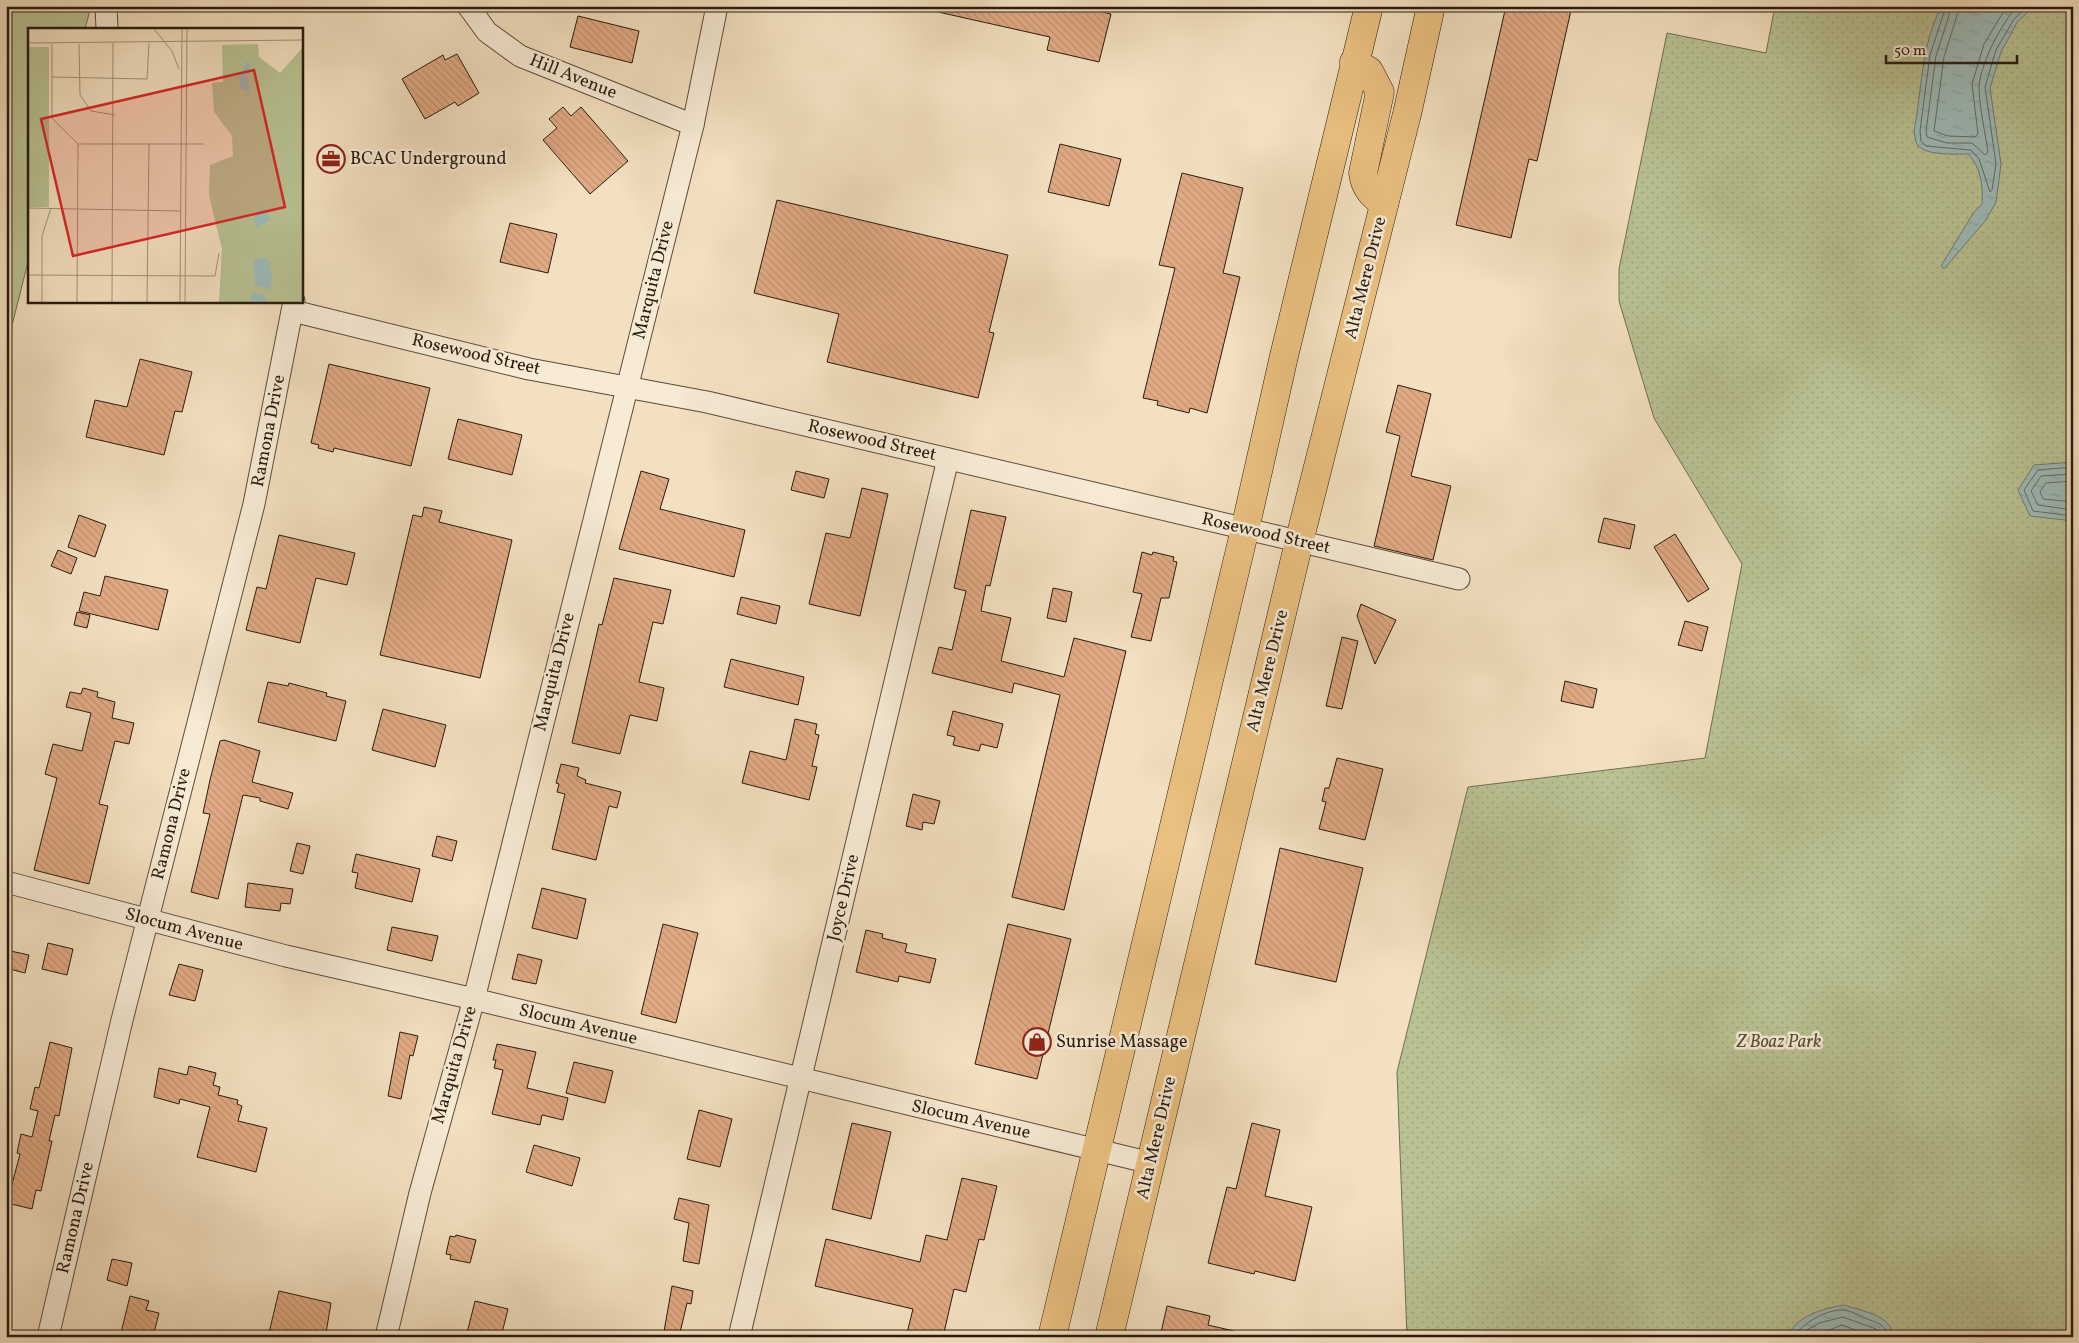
<svg xmlns="http://www.w3.org/2000/svg" width="2079" height="1343" viewBox="0 0 2079 1343" font-family="Vollkorn,serif">
<defs>
<pattern id="park-dots" width="8" height="8" patternUnits="userSpaceOnUse" patternTransform="scale(1.25)"><rect width="8" height="8" fill="#b9c293"/><path d="M2 2h.1M6 6h.1" fill="none" stroke="#9fa67e" stroke-width="1.8" stroke-linecap="round"/></pattern>
<pattern id="water-ripples" width="26" height="14" patternUnits="userSpaceOnUse" patternTransform="scale(1.25)"><rect width="26" height="14" fill="#9dbbb9"/><path d="M2 4q2-2 4 0t4 0M15 11q2-2 4 0t4 0" fill="none" stroke="#87a09e"/></pattern>
<pattern id="building-back-hatch" width="6" height="6" patternUnits="userSpaceOnUse" patternTransform="scale(1.25)"><rect width="6" height="6" fill="#e1aa84"/><path d="M-1 5l2 2M0 0l6 6M5-1l2 2" fill="none" stroke="#c19271"/></pattern>
</defs>
<rect width="100%" height="100%" fill="#f3e0c0"/>
<filter id="stains"><feTurbulence type="fractalNoise" baseFrequency=".004" numOctaves="4"/><feColorMatrix values="0 0 0 0 .2 0 0 0 0 .09 0 0 0 0 .02 0 0 0 .5 -.17"/></filter>
<radialGradient id="worn" r=".72"><stop offset=".6" stop-color="#630" stop-opacity="0"/><stop offset="1" stop-color="#630" stop-opacity=".3"/></radialGradient>
<!-- green -->
<path fill="#b9c293" stroke="#706e50" d="M 6,6 L 91,6 L 85,29 L 29,29 L 29,258 L 6,349 Z"/>
<!-- park -->
<path fill="url(#park-dots)" stroke="#706e50" d="M 1775,6 L 2073,6 L 2073,1337 L 1407,1337 L 1397,1072 L 1468,787 L 1705,758 L 1742,564 L 1654,418 L 1619,301 L 1619,269 L 1667,33 L 1766,53 Z"/>
<!-- water -->
<g fill="url(#water-ripples)" stroke="#6e7b74">
<path d="M 1942,6 L 2035,6 L 2018,21 L 2001,52 L 1990,88 L 2001,164 L 1996,202 L 1986,220 L 1944,269 L 1941,266 L 1974,212 L 1982,204 C 1983,186 1981,167 1968,154 C 1956,154 1923,156 1917,144 C 1915,141 1915,135 1914,131 C 1922,90 1921,43 1942,6 Z"/>
<path d="M 2073,462 L 2073,521 L 2030,516 L 2018,490 L 2034,465 Z"/>
<path d="M 1844,1305 C 1861,1311 1893,1315 1893,1337 L 1787,1337 C 1796,1316 1824,1308 1844,1305 Z"/>
</g>
<g fill="none" stroke-linecap="round" stroke-linejoin="round">
<!-- shore -->
<g stroke="#626b63" stroke-width="1">
<path d="M 1946,6 L 1930,55 L 1920,131 L 1921,141 L 1926,146 L 1971,150 L 1979,159 L 1990,192 L 1992,190 L 1996,164 L 1985,87 L 1996,50 L 2014,19 L 2028,6"/>
<path d="M 1952,6 L 1936,56 L 1926,131 L 1927,137 L 1947,143 L 1972,143 L 1985,155 L 1988,152 C 1985,132 1980,110 1979,90 C 1978,68 2002,21 2018,6"/>
<path d="M 1960,6 L 1944,57 L 1934,131 L 1948,136 L 1975,137 L 1978,134 L 1972,84 L 1984,44 L 2007,6"/>
<path d="M 2073,467 L 2038,470 L 2024,490 L 2033,511 L 2073,516"/>
<path d="M 2073,474 L 2041,476 L 2031,491 L 2038,505 L 2073,510"/>
<path d="M 2073,481 L 2046,483 L 2040,492 L 2043,499 L 2073,502"/>
<path d="M 1793,1337 C 1803,1323 1826,1309 1844,1310 C 1852,1311 1862,1317 1870,1320 C 1879,1323 1887,1326 1888,1337"/>
<path d="M 1801,1337 L 1807,1330 L 1819,1323 L 1843,1317 L 1876,1329 L 1882,1337"/>
<path d="M 1811,1337 L 1842,1325 L 1874,1337"/>
</g>
</g>
<!-- building -->
<g fill="url(#building-back-hatch)" stroke="#281b0d">
<path d="M 939,6 L 1099,6 L 1098,11 L 1111,14 L 1099,62 L 1047,50 L 1050,37 L 938,12 Z"/>
<path d="M 1506,6 L 1572,6 L 1537,161 L 1529,159 L 1511,238 L 1456,225 Z"/>
<path d="M 578,16 L 639,31 L 632,63 L 570,47 Z"/>
<path d="M 457,54 L 479,93 L 458,106 L 455,102 L 425,119 L 402,79 L 443,55 L 445,60 Z"/>
<path d="M 563,107 L 571,116 L 581,107 L 628,161 L 590,194 L 543,140 L 557,128 L 549,119 Z"/>
<path d="M 1060,144 L 1121,159 L 1109,206 L 1048,192 Z"/>
<path d="M 1182,173 L 1243,188 L 1223,273 L 1240,277 L 1207,413 L 1190,408 L 1189,413 L 1157,405 L 1158,401 L 1143,398 L 1175,268 L 1159,265 Z"/>
<path d="M 777,200 L 1008,255 L 989,332 L 994,333 L 978,398 L 827,362 L 839,314 L 754,293 Z"/>
<path d="M 510,223 L 557,234 L 548,273 L 500,262 Z"/>
<path d="M 140,359 L 192,372 L 182,412 L 175,411 L 164,455 L 86,437 L 95,400 L 127,407 Z"/>
<path d="M 329,364 L 430,388 L 411,466 L 334,448 L 333,452 L 318,448 L 319,445 L 311,443 Z"/>
<path d="M 1398,385 L 1431,394 L 1411,476 L 1451,486 L 1433,560 L 1374,546 L 1400,436 L 1386,432 Z"/>
<path d="M 458,419 L 522,435 L 512,475 L 448,459 Z"/>
<path d="M 641,471 L 669,479 L 660,509 L 745,530 L 734,577 L 619,549 Z"/>
<path d="M 796,471 L 829,479 L 824,498 L 791,490 Z"/>
<path d="M 862,488 L 888,494 L 860,616 L 809,604 L 826,533 L 850,538 Z"/>
<path d="M 424,507 L 442,511 L 439,522 L 512,540 L 480,678 L 380,655 L 413,515 L 422,517 Z"/>
<path d="M 971,510 L 1006,517 L 990,586 L 986,585 L 981,611 L 1011,618 L 1001,661 L 1064,677 L 1074,638 L 1126,651 L 1064,910 L 1012,897 L 1060,695 L 1014,683 L 1012,693 L 932,673 L 939,647 L 952,650 L 966,591 L 954,588 Z"/>
<path d="M 79,515 L 106,525 L 95,557 L 68,547 Z"/>
<path d="M 1604,518 L 1635,525 L 1630,549 L 1598,542 Z"/>
<path d="M 1675,534 L 1709,589 L 1688,602 L 1654,547 Z"/>
<path d="M 279,535 L 355,553 L 347,585 L 316,578 L 300,643 L 246,630 L 257,587 L 266,589 Z"/>
<path d="M 58,550 L 77,558 L 71,574 L 51,566 Z"/>
<path d="M 1142,552 L 1152,555 L 1153,552 L 1174,557 L 1173,561 L 1177,562 L 1169,598 L 1161,598 L 1151,641 L 1131,637 L 1142,594 L 1133,592 Z"/>
<path d="M 105,576 L 168,590 L 158,630 L 79,611 L 84,592 L 100,596 Z"/>
<path d="M 614,578 L 671,590 L 663,624 L 653,622 L 639,682 L 664,688 L 657,721 L 630,715 L 620,754 L 572,743 L 599,624 L 602,625 Z"/>
<path d="M 1053,588 L 1072,592 L 1066,622 L 1047,618 Z"/>
<path d="M 741,597 L 780,606 L 776,624 L 737,614 Z"/>
<path d="M 1361,604 L 1396,620 L 1375,664 L 1357,616 Z"/>
<path d="M 77,612 L 90,615 L 87,628 L 74,625 Z"/>
<path d="M 1685,621 L 1708,627 L 1702,651 L 1678,645 Z"/>
<path d="M 1342,637 L 1358,641 L 1342,709 L 1326,706 Z"/>
<path d="M 731,659 L 804,677 L 798,705 L 724,687 Z"/>
<path d="M 1565,681 L 1597,689 L 1593,708 L 1561,701 Z"/>
<path d="M 268,682 L 288,686 L 289,683 L 327,693 L 326,696 L 346,701 L 336,741 L 258,722 Z"/>
<path d="M 83,688 L 98,692 L 97,697 L 115,702 L 112,718 L 134,723 L 129,744 L 115,741 L 99,804 L 108,806 L 89,884 L 34,870 L 57,778 L 45,774 L 53,744 L 82,751 L 91,713 L 66,707 L 70,692 L 81,694 Z"/>
<path d="M 383,709 L 446,725 L 435,767 L 372,750 Z"/>
<path d="M 953,711 L 1003,724 L 997,748 L 981,744 L 979,751 L 953,745 L 955,737 L 947,735 Z"/>
<path d="M 795,719 L 817,724 L 815,734 L 819,735 L 812,766 L 817,767 L 809,800 L 742,783 L 750,751 L 786,760 Z"/>
<path d="M 224,740 L 260,751 L 252,782 L 293,793 L 288,809 L 260,801 L 260,798 L 243,795 L 218,899 L 191,892 L 210,814 L 203,813 L 210,780 L 220,741 Z"/>
<path d="M 1337,758 L 1383,769 L 1365,840 L 1319,829 L 1326,802 L 1322,801 L 1325,788 L 1329,788 Z"/>
<path d="M 561,764 L 579,768 L 577,776 L 586,780 L 585,783 L 621,792 L 617,808 L 609,806 L 596,860 L 552,849 L 565,794 L 557,792 L 559,784 L 556,783 Z"/>
<path d="M 913,794 L 940,801 L 934,824 L 923,822 L 922,830 L 906,826 Z"/>
<path d="M 437,836 L 457,841 L 452,861 L 432,856 Z"/>
<path d="M 297,843 L 310,846 L 303,874 L 290,871 Z"/>
<path d="M 1280,848 L 1363,868 L 1336,982 L 1255,964 Z"/>
<path d="M 356,854 L 420,869 L 412,902 L 355,888 L 358,873 L 352,872 Z"/>
<path d="M 248,883 L 293,889 L 290,904 L 281,903 L 280,911 L 245,907 Z"/>
<path d="M 542,888 L 586,899 L 577,939 L 532,928 Z"/>
<path d="M 663,924 L 698,933 L 676,1023 L 641,1014 Z"/>
<path d="M 1008,924 L 1071,939 L 1037,1079 L 975,1064 Z"/>
<path d="M 392,927 L 438,936 L 432,961 L 387,950 Z"/>
<path d="M 866,930 L 883,934 L 882,938 L 907,944 L 905,952 L 936,959 L 930,983 L 899,976 L 898,982 L 856,972 Z"/>
<path d="M 48,943 L 73,949 L 67,975 L 42,969 Z"/>
<path d="M 6,950 L 29,955 L 25,973 L 6,968 Z"/>
<path d="M 518,954 L 542,960 L 536,984 L 512,979 Z"/>
<path d="M 179,964 L 203,970 L 195,1001 L 169,995 Z"/>
<path d="M 400,1032 L 418,1036 L 413,1056 L 410,1055 L 401,1099 L 388,1096 Z"/>
<path d="M 50,1042 L 72,1048 L 59,1116 L 55,1115 L 49,1141 L 52,1141 L 41,1191 L 36,1190 L 32,1209 L 7,1203 L 20,1154 L 17,1153 L 21,1134 L 32,1137 L 38,1111 L 30,1109 L 35,1087 L 39,1088 Z"/>
<path d="M 497,1044 L 536,1052 L 527,1088 L 568,1098 L 563,1120 L 542,1115 L 540,1125 L 492,1114 L 503,1070 L 494,1068 L 496,1060 L 493,1060 Z"/>
<path d="M 574,1062 L 613,1071 L 605,1103 L 566,1093 Z"/>
<path d="M 189,1066 L 216,1073 L 213,1085 L 220,1087 L 218,1095 L 238,1100 L 237,1104 L 242,1106 L 238,1121 L 267,1128 L 256,1172 L 197,1157 L 210,1107 L 180,1099 L 179,1104 L 154,1097 L 159,1068 L 187,1075 Z"/>
<path d="M 699,1110 L 732,1119 L 720,1167 L 687,1159 Z"/>
<path d="M 852,1123 L 891,1132 L 871,1219 L 832,1209 Z"/>
<path d="M 1252,1123 L 1280,1130 L 1265,1196 L 1312,1207 L 1295,1281 L 1255,1271 L 1254,1274 L 1208,1263 L 1227,1187 L 1236,1189 Z"/>
<path d="M 534,1145 L 580,1158 L 572,1186 L 526,1172 Z"/>
<path d="M 962,1178 L 997,1186 L 984,1240 L 979,1239 L 966,1292 L 954,1289 L 943,1337 L 906,1337 L 913,1309 L 815,1286 L 826,1239 L 920,1262 L 926,1235 L 947,1240 Z"/>
<path d="M 679,1198 L 709,1205 L 699,1264 L 683,1261 L 689,1223 L 674,1219 Z"/>
<path d="M 456,1235 L 476,1240 L 470,1263 L 450,1259 L 451,1255 L 446,1254 L 450,1236 L 455,1237 Z"/>
<path d="M 112,1259 L 132,1263 L 127,1286 L 107,1280 Z"/>
<path d="M 672,1286 L 693,1291 L 691,1304 L 687,1303 L 679,1337 L 663,1337 Z"/>
<path d="M 279,1291 L 331,1303 L 326,1333 L 322,1332 L 321,1337 L 268,1337 Z"/>
<path d="M 130,1296 L 149,1301 L 146,1310 L 159,1313 L 153,1337 L 120,1337 Z"/>
<path d="M 475,1301 L 508,1309 L 501,1337 L 466,1337 Z"/>
<path d="M 1167,1306 L 1210,1316 L 1208,1325 L 1234,1331 L 1233,1337 L 1160,1337 Z"/>
</g>
<g fill="none" stroke-linecap="round" stroke-linejoin="round">
<defs>
<g id="minor">
<path d="M 106,6 L 107,29"/>
<path d="M 468,6 L 487,32 L 520,56 L 693,125"/>
<path d="M 293,311 L 529,369 L 707,402 L 1459,579"/>
<path d="M 6,882 L 286,956 L 474,999 L 1151,1163"/>
<path d="M 48,1337 L 122,1020 L 254,504 L 294,301"/>
<path d="M 386,1337 L 420,1193 L 474,999 L 693,125 L 717,6"/>
<path d="M 739,1337 L 948,459"/>
</g>
<g id="major">
<path d="M 1354,62 L 1369,71 L 1380,92 L 1363,173 C 1365,188 1372,195 1384,204"/>
<path d="M 1052,1337 L 1245,529 L 1284,356 L 1369,6"/>
<path d="M 1109,1337 L 1299,542 L 1407,114 L 1431,6"/>
</g>
</defs>
<!-- minor casing -->
<use href="#minor" stroke="#5b4c3a" stroke-width="23"/>
<!-- major casing -->
<use href="#major" stroke="#281b0d" stroke-width="29"/>
<!-- minor -->
<use href="#minor" stroke="#f7ebd6" stroke-width="21"/>
<!-- major -->
<use href="#major" stroke="#eac080" stroke-width="28"/>
</g>
<!-- icons -->
<defs>
<symbol id="office-ring" viewBox="-11 -11 22 22"><circle r="9.5" fill="#f7ebd6" stroke="#8f2418" stroke-width="1.5"/><path d="M-6-3h4V-5.5h4V-3h4V5H-6ZM-1-4.5V-3h2v-1.5ZM-6 0V1H6V0Z" fill="#8f2418"/></symbol>
<symbol id="shop-ring" viewBox="-11 -11 22 22"><circle r="9.5" fill="#f7ebd6" stroke="#8f2418" stroke-width="1.5"/><path d="M-5-2.5h2.3a2.7 3.5 0 0 1 5.4 0H5L5.5 6h-11ZM-1.5-2.5h3a1.5 2.3 0 0 0-3 0Z" fill="#8f2418"/></symbol>
</defs>
<g fill-rule="evenodd">
<use href="#office-ring" x="315" y="143" width="32" height="32"/>
<use href="#shop-ring" x="1021" y="1026" width="32" height="32"/>
</g>
<g text-anchor="middle" dominant-baseline="central" stroke-width="5" stroke-linejoin="round" paint-order="stroke">
<!-- street labels -->
<g font-size="18" fill="#281b0d" stroke="#f7ebd6">
<text transform="translate(573 77) rotate(22)">Hill Avenue</text>
<text transform="translate(1366 278) rotate(-76)">Alta Mere Drive</text>
<text transform="translate(654 280) rotate(-76)">Marquita Drive</text>
<text transform="translate(476 355) rotate(13)">Rosewood Street</text>
<text transform="translate(269 431) rotate(-79)">Ramona Drive</text>
<text transform="translate(872 441) rotate(13)">Rosewood Street</text>
<text transform="translate(1266 534) rotate(13)">Rosewood Street</text>
<text transform="translate(1268 671) rotate(-76)">Alta Mere Drive</text>
<text transform="translate(555 672) rotate(-76)">Marquita Drive</text>
<text transform="translate(172 824) rotate(-76)">Ramona Drive</text>
<text transform="translate(844 898) rotate(-77)">Joyce Drive</text>
<text transform="translate(184 930) rotate(15)">Slocum Avenue</text>
<text transform="translate(578 1025) rotate(14)">Slocum Avenue</text>
<text transform="translate(455 1065) rotate(-74)">Marquita Drive</text>
<text transform="translate(971 1120) rotate(13)">Slocum Avenue</text>
<text transform="translate(1157 1138) rotate(-77)">Alta Mere Drive</text>
<text transform="translate(76 1218) rotate(-77)">Ramona Drive</text>
</g>
<!-- poi labels -->
<g font-size="18" fill="#281b0d" stroke="#f7ebd6" text-anchor="start">
<text x="350" y="159">BCAC Underground</text>
<text x="1056" y="1042">Sunrise Massage</text>
</g>
<!-- park labels -->
<g font-size="18" font-style="italic" fill="#544d35" stroke="#f7ebd6">
<text x="1779" y="1042">Z Boaz Park</text>
</g>
</g>
<!-- overview -->
<g transform="translate(28 28)">
<rect width="275" height="275" fill="#f3e0c0"/>
<path d="M 0,19 L 21,19 L 21,179 L 0,179 Z" fill="#b9c293"/>
<path d="M 230,16 L 231,29 L 252,45 L 275,19 L 275,274 L 191,274 L 194,221 L 181,168 L 182,137 L 205,128 L 204,108 L 186,84 L 184,55 L 195,54 L 194,17 Z" fill="#b9c293"/>
<path d="M 218,33 L 223,38 L 219,49 L 222,65 L 218,73 L 220,64 L 212,60 L 211,51 ZM 232,181 L 237,182 L 243,191 L 229,200 L 226,192 ZM 229,230 L 240,230 L 244,249 L 242,262 L 227,257 L 225,236 ZM 224,264 L 236,267 L 239,274 L 222,274 Z" fill="#9dbbb9"/>
<path fill="none" stroke="#a29178" stroke-width="1" d="M 126,1 L 144,23 L 151,41M 0,15 L 275,12M 24,16 L 24,90 L 50,116 L 49,274M 51,16 L 52,67 L 63,83 L 87,87M 24,49 L 119,51 L 121,15M 50,116 L 176,116M 0,180 L 152,183M 0,247 L 187,248 L 191,225M 14,274 L 14,208 L 23,180M 84,274 L 85,15M 119,274 L 121,116M 152,274 L 154,1M 157,274 L 159,1"/>
<path fill="#d62828" fill-opacity="0.15" stroke="#d62828" stroke-width="2.5" d="M 226,42 L 257,179 L 45,228 L 13,91 Z"/>
<rect width="275" height="275" fill="none" stroke="#281b0d" stroke-width="2.5"/>
</g>
<!-- margin -->
<rect width="2079" height="1343" fill="none" stroke="#f3e0c0" stroke-width="25"/>
<rect x="8" y="8" width="2064" height="1328" fill="none" stroke="#281b0d" stroke-width="2.5"/>
<rect x="12" y="12" width="2054" height="1318" fill="none" stroke="#281b0d"/>
<!-- scale -->
<path d="M1886 55v8h131v-8" fill="none" stroke="#281b0d" stroke-width="2.5"/>
<text x="1894" y="55" font-size="15" fill="#281b0d" stroke="#f7ebd6" stroke-width="4" paint-order="stroke">50 m</text>
<rect width="100%" height="100%" filter="url(#stains)"/>
<rect width="100%" height="100%" fill="url(#worn)"/>
</svg>
